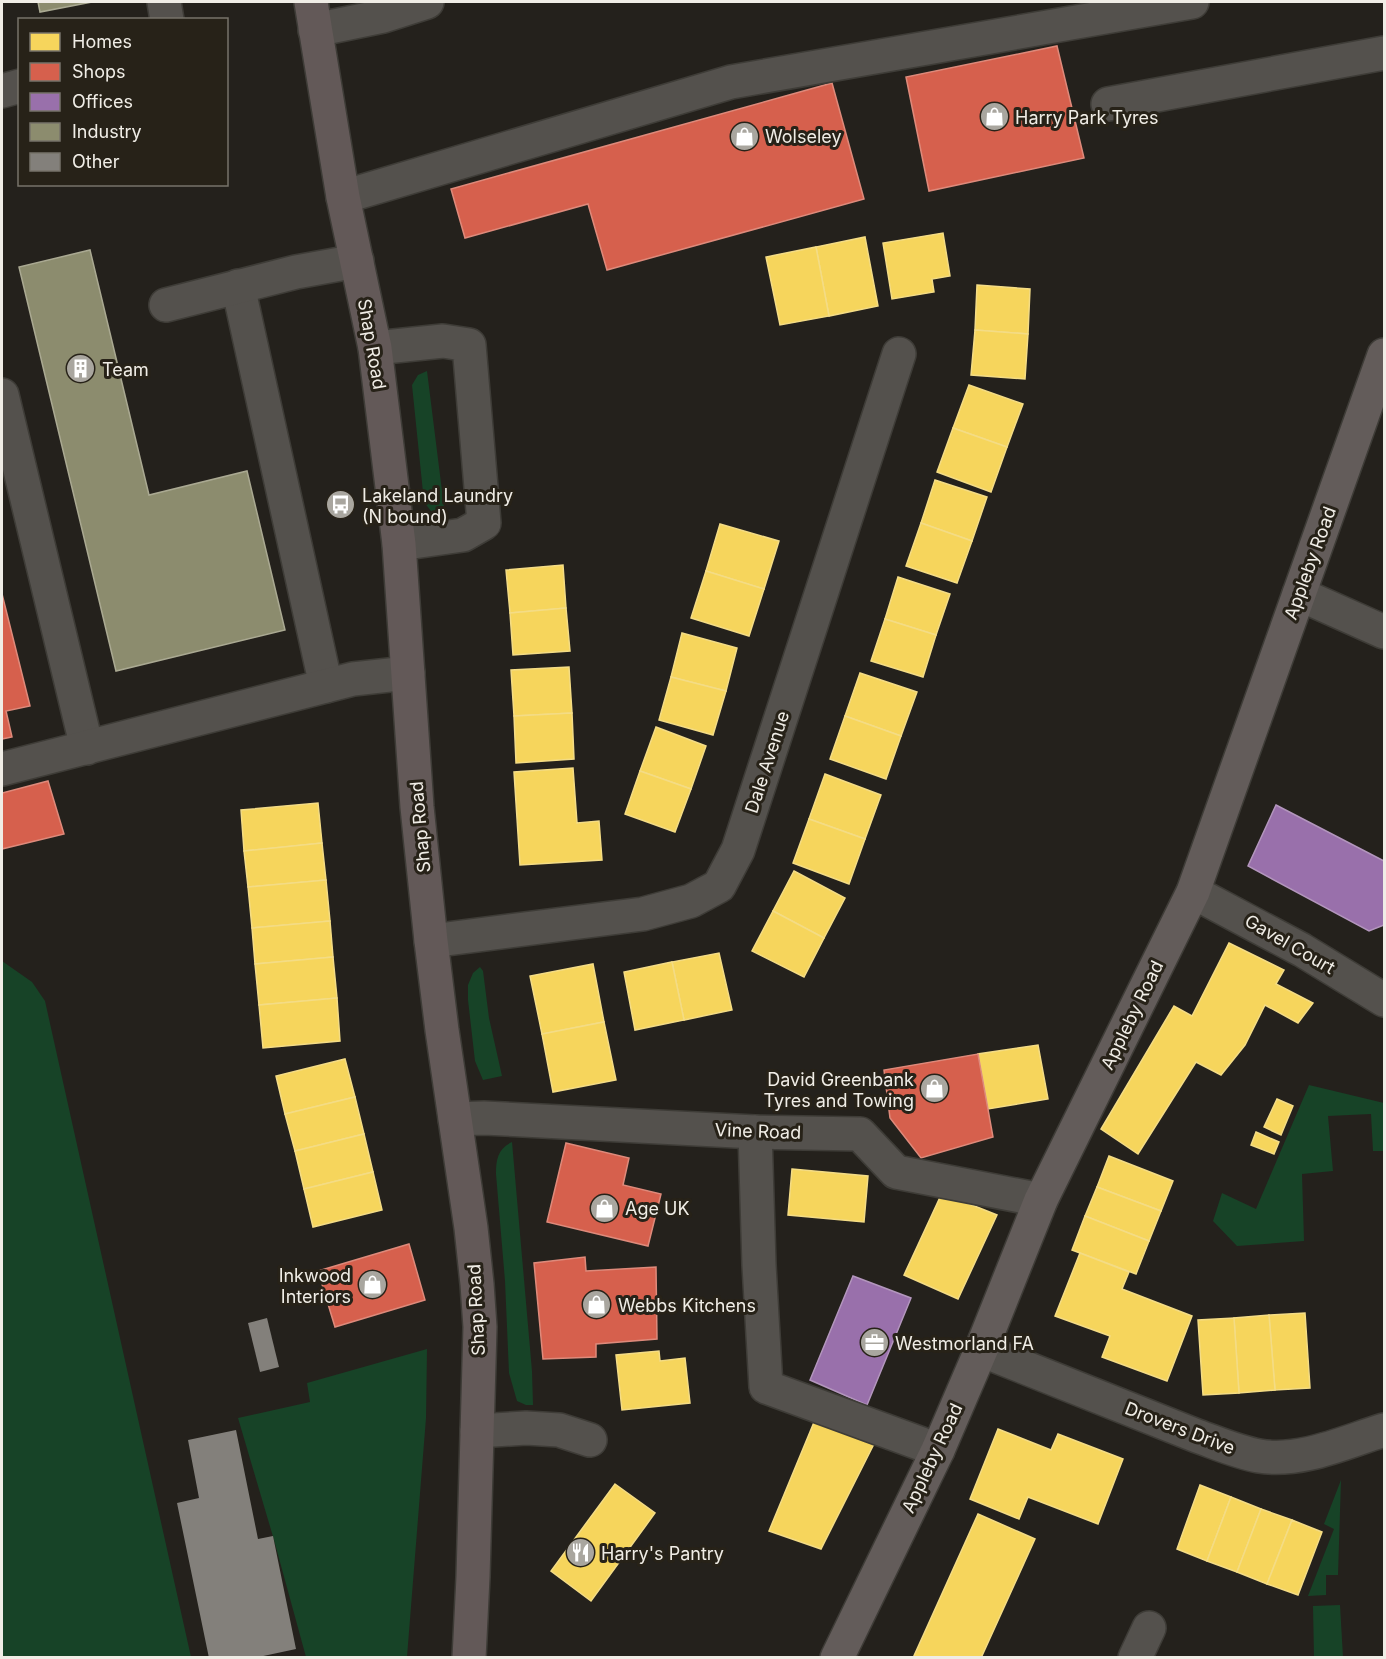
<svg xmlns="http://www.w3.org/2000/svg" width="1386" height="1659" viewBox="0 0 1386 1659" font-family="Inter,sans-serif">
<rect width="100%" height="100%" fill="#24211c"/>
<!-- green -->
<g fill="#174327">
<path d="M 427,371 L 445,515 L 431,511 L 424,502 L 412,385 L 418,375 Z"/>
<path d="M 2,961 L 32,982 L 45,1001 L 191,1657 L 2,1657 Z"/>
<path d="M 480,967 L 483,971 L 489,1018 L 502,1076 L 483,1080 L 475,1061 L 468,1000 L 468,985 L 473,973 Z"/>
<path d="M 1309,1085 L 1384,1103 L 1384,1151 L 1373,1151 L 1371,1114 L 1328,1116 L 1333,1171 L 1302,1174 L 1304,1241 L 1237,1246 L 1213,1221 L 1222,1193 L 1256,1209 Z"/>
<path d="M 512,1142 L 532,1371 L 533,1405 L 526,1405 L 517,1401 L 509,1373 L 505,1281 L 496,1174 C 496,1159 498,1149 512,1142 Z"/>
<path d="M 427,1349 L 426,1418 L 407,1657 L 306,1657 L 274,1540 L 238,1418 L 310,1402 L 307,1383 Z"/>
<path d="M 1341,1480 L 1338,1575 L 1326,1575 L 1326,1595 L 1308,1596 L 1334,1529 L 1324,1524 Z"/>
<path d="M 1340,1605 L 1343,1657 L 1314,1657 L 1313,1606 Z"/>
</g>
<!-- homes -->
<g fill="#f6d55c" stroke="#f4dc85" stroke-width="1.5">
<path d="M 943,233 L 950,276 L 932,279 L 934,292 L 892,299 L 883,243 Z"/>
<path d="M 865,237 L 878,306 L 829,316 L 816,247 Z"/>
<path d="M 816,247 L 829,316 L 780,325 L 766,257 Z"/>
<path d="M 977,285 L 1030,289 L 1028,334 L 975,330 Z"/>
<path d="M 975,330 L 1028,334 L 1025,379 L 971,375 Z"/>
<path d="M 969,385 L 1023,404 L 1007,447 L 953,428 Z"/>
<path d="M 953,428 L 1007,447 L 991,492 L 937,472 Z"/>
<path d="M 935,480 L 987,497 L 972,541 L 921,523 Z"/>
<path d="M 921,523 L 972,541 L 957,583 L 906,566 Z"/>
<path d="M 720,524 L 779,541 L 764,589 L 706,571 Z"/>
<path d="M 563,565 L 566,608 L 510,613 L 506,570 Z"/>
<path d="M 706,571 L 764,589 L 749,636 L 691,618 Z"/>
<path d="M 898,577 L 950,594 L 936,635 L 885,619 Z"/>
<path d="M 566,608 L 570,651 L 513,655 L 510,613 Z"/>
<path d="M 885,619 L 936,635 L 923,677 L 871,661 Z"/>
<path d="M 682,633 L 737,648 L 726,691 L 671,677 Z"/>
<path d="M 569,667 L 572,713 L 514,716 L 511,670 Z"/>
<path d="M 860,673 L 917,692 L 901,736 L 845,716 Z"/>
<path d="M 671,677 L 726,691 L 713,735 L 659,720 Z"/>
<path d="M 572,713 L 574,759 L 516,763 L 514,716 Z"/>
<path d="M 845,716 L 901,736 L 886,779 L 830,759 Z"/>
<path d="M 656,727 L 706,746 L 691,789 L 640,771 Z"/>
<path d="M 573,768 L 577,823 L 599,821 L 602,860 L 520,865 L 514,772 Z"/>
<path d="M 640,771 L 691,789 L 675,832 L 625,814 Z"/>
<path d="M 825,774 L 881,795 L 865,839 L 809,819 Z"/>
<path d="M 318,803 L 322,843 L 244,851 L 241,810 Z"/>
<path d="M 809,819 L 865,839 L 849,884 L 793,863 Z"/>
<path d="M 322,843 L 326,880 L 248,887 L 244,851 Z"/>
<path d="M 794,871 L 845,898 L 824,938 L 773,911 Z"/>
<path d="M 326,880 L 330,921 L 252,928 L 248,887 Z"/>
<path d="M 773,911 L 824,938 L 804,977 L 752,951 Z"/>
<path d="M 330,921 L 333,957 L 255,964 L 252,928 Z"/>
<path d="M 1229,943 L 1284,970 L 1276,984 L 1313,1003 L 1298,1023 L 1265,1005 L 1245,1045 L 1221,1075 L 1196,1062 L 1138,1154 L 1101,1129 L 1174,1006 L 1192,1016 Z"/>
<path d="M 719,953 L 732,1010 L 684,1020 L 672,962 Z"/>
<path d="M 333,957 L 337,998 L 259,1005 L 255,964 Z"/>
<path d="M 672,962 L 684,1020 L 635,1030 L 624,972 Z"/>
<path d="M 593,964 L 604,1022 L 542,1034 L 530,976 Z"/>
<path d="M 337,998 L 340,1041 L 263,1048 L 259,1005 Z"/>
<path d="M 604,1022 L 616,1080 L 553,1092 L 542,1034 Z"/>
<path d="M 1038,1045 L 1048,1099 L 988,1109 L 978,1054 Z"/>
<path d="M 345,1059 L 355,1097 L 285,1114 L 276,1076 Z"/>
<path d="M 355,1097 L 364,1134 L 295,1151 L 285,1114 Z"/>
<path d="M 1277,1099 L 1293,1106 L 1281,1135 L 1264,1127 Z"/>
<path d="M 1256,1132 L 1279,1142 L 1274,1154 L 1251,1145 Z"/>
<path d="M 364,1134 L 373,1172 L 304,1189 L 295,1151 Z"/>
<path d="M 1109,1156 L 1173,1181 L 1161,1211 L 1097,1187 Z"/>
<path d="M 792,1169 L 868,1176 L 864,1222 L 788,1215 Z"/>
<path d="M 373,1172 L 382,1210 L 313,1227 L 304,1189 Z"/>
<path d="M 1097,1187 L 1161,1211 L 1149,1241 L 1085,1216 Z"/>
<path d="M 942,1193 L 997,1215 L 958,1299 L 904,1275 Z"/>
<path d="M 1085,1216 L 1149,1241 L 1136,1274 L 1072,1250 Z"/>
<path d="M 1080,1253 L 1129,1272 L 1122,1289 L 1192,1316 L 1167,1381 L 1102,1357 L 1110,1336 L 1055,1316 Z"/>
<path d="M 1305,1313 L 1310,1388 L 1275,1390 L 1269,1315 Z"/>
<path d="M 1269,1315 L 1275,1390 L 1239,1393 L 1234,1318 Z"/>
<path d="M 1234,1318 L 1239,1393 L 1203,1395 L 1198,1320 Z"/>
<path d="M 659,1351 L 660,1361 L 685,1358 L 690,1403 L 622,1410 L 616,1355 Z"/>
<path d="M 817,1415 L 877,1438 L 821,1549 L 769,1531 Z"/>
<path d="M 998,1429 L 1051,1450 L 1058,1434 L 1123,1459 L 1098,1524 L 1028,1497 L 1019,1519 L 970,1499 Z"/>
<path d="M 615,1484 L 655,1513 L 591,1601 L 551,1571 Z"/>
<path d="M 1200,1485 L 1231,1497 L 1207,1561 L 1177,1549 Z"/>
<path d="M 1231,1497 L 1261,1509 L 1237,1572 L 1207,1561 Z"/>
<path d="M 1261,1509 L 1292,1520 L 1267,1584 L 1237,1572 Z"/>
<path d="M 978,1514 L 1035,1539 L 981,1658 L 913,1658 Z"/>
<path d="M 1292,1520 L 1322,1532 L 1298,1595 L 1267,1584 Z"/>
</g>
<!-- shops -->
<g fill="#d6604d" stroke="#de8a7b" stroke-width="1.5">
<path d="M 1057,46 L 1084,158 L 929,191 L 906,77 Z"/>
<path d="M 832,83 L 864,199 L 607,270 L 588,204 L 465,238 L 451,189 Z"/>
<path d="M 2,594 L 30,706 L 6,711 L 12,737 L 2,739 Z"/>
<path d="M 48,781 L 64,834 L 2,849 L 2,793 Z"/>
<path d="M 978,1054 L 993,1137 L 921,1158 L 890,1118 L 884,1070 Z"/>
<path d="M 566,1143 L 629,1158 L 623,1185 L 661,1194 L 648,1246 L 547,1222 Z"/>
<path d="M 409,1244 L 425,1300 L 335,1327 L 318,1271 Z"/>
<path d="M 585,1257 L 586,1271 L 656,1267 L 657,1339 L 596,1344 L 596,1357 L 543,1359 L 534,1263 Z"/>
</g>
<!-- offices -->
<g fill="#9970ab" stroke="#b396bd" stroke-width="1.5">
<path d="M 1276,805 L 1384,861 L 1384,925 L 1369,931 L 1248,866 Z"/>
<path d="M 853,1276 L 911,1298 L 867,1405 L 810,1380 Z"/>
</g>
<!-- industry -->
<g fill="#8c8c6e" stroke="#aaa992" stroke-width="1.5">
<path d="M 38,2 L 92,2 L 40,12 Z"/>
<path d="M 90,250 L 149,495 L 247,471 L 285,630 L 116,671 L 19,267 Z"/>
</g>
<!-- building -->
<g fill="#83807b">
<path d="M 267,1318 L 279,1367 L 260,1372 L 248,1323 Z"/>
<path d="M 236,1430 L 258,1539 L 273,1536 L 296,1649 L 254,1658 L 209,1658 L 177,1503 L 199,1498 L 188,1440 Z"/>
</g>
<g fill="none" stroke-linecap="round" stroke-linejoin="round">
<defs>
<g id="minor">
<path d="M 164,2 L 167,20"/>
<path d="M 315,30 L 383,16 L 427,2"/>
<path d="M 2,91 L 20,86"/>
<path d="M 1108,104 L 1384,53"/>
<path d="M 343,197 L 731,82 L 1192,2"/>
<path d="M 238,286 L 326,686"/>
<path d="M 166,305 L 296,272 L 357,261"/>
<path d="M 375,348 L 443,341 L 469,345 L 484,523 L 463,535 L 399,544"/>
<path d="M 2,395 L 87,748"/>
<path d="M 1299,594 L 1384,632"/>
<path d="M 2,769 L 353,679 L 408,673"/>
<path d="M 1193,892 L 1302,950 L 1384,1000"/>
<path d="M 431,941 L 643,914 L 691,901 L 719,886 L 738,850 L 899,354"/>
<path d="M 455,1119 L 484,1118 L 755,1132 L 860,1134 L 896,1172 L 1041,1200"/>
<path d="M 755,1132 L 759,1265 L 766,1387 L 938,1450"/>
<path d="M 981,1350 L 1197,1436 C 1217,1443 1237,1452 1259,1456 C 1301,1463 1345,1442 1384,1430"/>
<path d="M 477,1431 L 526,1428 L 559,1430 L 590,1440"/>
<path d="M 1135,1658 L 1149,1628"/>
</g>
<path id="major" d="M 837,1658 L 938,1450 L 981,1350 L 1041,1200 L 1193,892 L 1384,355"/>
<path id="highway" d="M 311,2 L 343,197 L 375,348 L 399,544 L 417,807 L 431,941 L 442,1030 L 471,1228 L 477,1284 L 480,1327 L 473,1577 L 469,1658"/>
</defs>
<!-- minor casing -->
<use href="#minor" stroke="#3e3c37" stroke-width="36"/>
<!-- major casing -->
<use href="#major" stroke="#3e3c37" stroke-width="36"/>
<!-- highway casing -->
<use href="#highway" stroke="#3e3c37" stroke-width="36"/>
<!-- minor -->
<use href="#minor" stroke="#54514d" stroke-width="33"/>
<!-- major -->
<use href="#major" stroke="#635c5a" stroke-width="33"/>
<!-- highway -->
<use href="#highway" stroke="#635958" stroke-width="33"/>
</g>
<!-- icons -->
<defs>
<symbol id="shop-disc" viewBox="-11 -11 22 22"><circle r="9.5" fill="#a9a69f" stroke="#272218"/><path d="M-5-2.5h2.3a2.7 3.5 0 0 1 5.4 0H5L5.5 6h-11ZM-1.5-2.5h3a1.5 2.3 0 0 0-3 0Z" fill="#fff"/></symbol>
<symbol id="building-disc" viewBox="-11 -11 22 22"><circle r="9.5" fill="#a9a69f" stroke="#272218"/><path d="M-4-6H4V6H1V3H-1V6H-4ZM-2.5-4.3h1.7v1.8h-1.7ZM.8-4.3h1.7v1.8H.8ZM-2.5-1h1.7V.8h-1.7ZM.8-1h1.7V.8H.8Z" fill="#fff"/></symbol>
<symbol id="bus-disc" viewBox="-11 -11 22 22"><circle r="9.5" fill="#a9a69f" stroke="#272218"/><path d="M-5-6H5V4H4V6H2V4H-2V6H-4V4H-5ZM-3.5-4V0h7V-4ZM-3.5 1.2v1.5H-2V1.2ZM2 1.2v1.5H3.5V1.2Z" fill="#fff"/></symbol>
<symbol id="office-disc" viewBox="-11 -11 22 22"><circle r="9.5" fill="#a9a69f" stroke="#272218"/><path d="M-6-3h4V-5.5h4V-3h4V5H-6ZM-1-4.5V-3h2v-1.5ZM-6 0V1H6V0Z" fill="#fff"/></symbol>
<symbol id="restaurant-disc" viewBox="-11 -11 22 22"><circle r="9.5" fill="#a9a69f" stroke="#272218"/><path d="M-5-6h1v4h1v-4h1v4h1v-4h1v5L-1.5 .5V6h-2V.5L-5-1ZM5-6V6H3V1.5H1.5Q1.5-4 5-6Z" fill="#fff"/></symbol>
</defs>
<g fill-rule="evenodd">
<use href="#shop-disc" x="978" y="100" width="33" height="33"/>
<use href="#shop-disc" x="728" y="120" width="33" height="33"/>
<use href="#building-disc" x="64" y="352" width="33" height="33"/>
<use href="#bus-disc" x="324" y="488" width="33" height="33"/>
<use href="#shop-disc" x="918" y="1072" width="33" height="33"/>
<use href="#shop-disc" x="588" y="1192" width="33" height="33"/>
<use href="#shop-disc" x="356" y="1268" width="33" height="33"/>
<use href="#shop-disc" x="580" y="1288" width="33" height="33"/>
<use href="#office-disc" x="858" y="1326" width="33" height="33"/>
<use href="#restaurant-disc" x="564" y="1536" width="33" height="33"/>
</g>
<g text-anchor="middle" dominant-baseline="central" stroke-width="6" stroke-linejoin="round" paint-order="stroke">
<!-- poi labels -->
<g font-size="18" fill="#f0ede6" stroke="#272218" text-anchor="start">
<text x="1015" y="117">Harry Park Tyres</text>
<text x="765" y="136">Wolseley</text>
<text x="102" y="369">Team</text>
<text x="362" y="495">Lakeland Laundry<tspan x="362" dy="21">(N bound)</tspan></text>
<text x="914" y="1079" text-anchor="end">David Greenbank<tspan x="914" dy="21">Tyres and Towing</tspan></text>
<text x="625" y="1208">Age UK</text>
<text x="351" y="1275" text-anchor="end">Inkwood<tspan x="351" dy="21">Interiors</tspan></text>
<text x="618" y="1305">Webbs Kitchens</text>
<text x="895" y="1343">Westmorland FA</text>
<text x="601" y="1553">Harry's Pantry</text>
</g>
<!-- street labels -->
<g font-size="18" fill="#f0ede6" stroke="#272218">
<text transform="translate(372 344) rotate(80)">Shap Road</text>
<text transform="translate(1310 563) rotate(-70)">Appleby Road</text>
<text transform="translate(767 762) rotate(-72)">Dale Avenue</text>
<text transform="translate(420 827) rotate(-95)">Shap Road</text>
<text transform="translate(1290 944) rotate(30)">Gavel Court</text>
<text transform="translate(1132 1015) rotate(-64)">Appleby Road</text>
<text transform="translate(758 1131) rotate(2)">Vine Road</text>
<text transform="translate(476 1310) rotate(-93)">Shap Road</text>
<text transform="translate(1180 1428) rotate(21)">Drovers Drive</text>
<text transform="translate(932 1458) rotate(-65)">Appleby Road</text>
</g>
</g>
<!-- border -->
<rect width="1386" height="1659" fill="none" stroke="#f0ede6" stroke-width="6"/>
<!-- legend -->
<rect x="18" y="18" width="210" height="168" fill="#272218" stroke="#77736a" stroke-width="1.5"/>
<rect x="30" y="33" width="30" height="18" fill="#f6d55c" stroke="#77736a" stroke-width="1.5"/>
<text x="72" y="48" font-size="18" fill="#f0ede6">Homes</text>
<rect x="30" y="63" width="30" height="18" fill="#d6604d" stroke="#77736a" stroke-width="1.5"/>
<text x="72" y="78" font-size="18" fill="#f0ede6">Shops</text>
<rect x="30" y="93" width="30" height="18" fill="#9970ab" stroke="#77736a" stroke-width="1.5"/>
<text x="72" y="108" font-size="18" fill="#f0ede6">Offices</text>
<rect x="30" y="123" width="30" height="18" fill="#8c8c6e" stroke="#77736a" stroke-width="1.5"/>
<text x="72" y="138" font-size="18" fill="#f0ede6">Industry</text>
<rect x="30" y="153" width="30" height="18" fill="#83807b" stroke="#77736a" stroke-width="1.5"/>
<text x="72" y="168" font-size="18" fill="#f0ede6">Other</text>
</svg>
